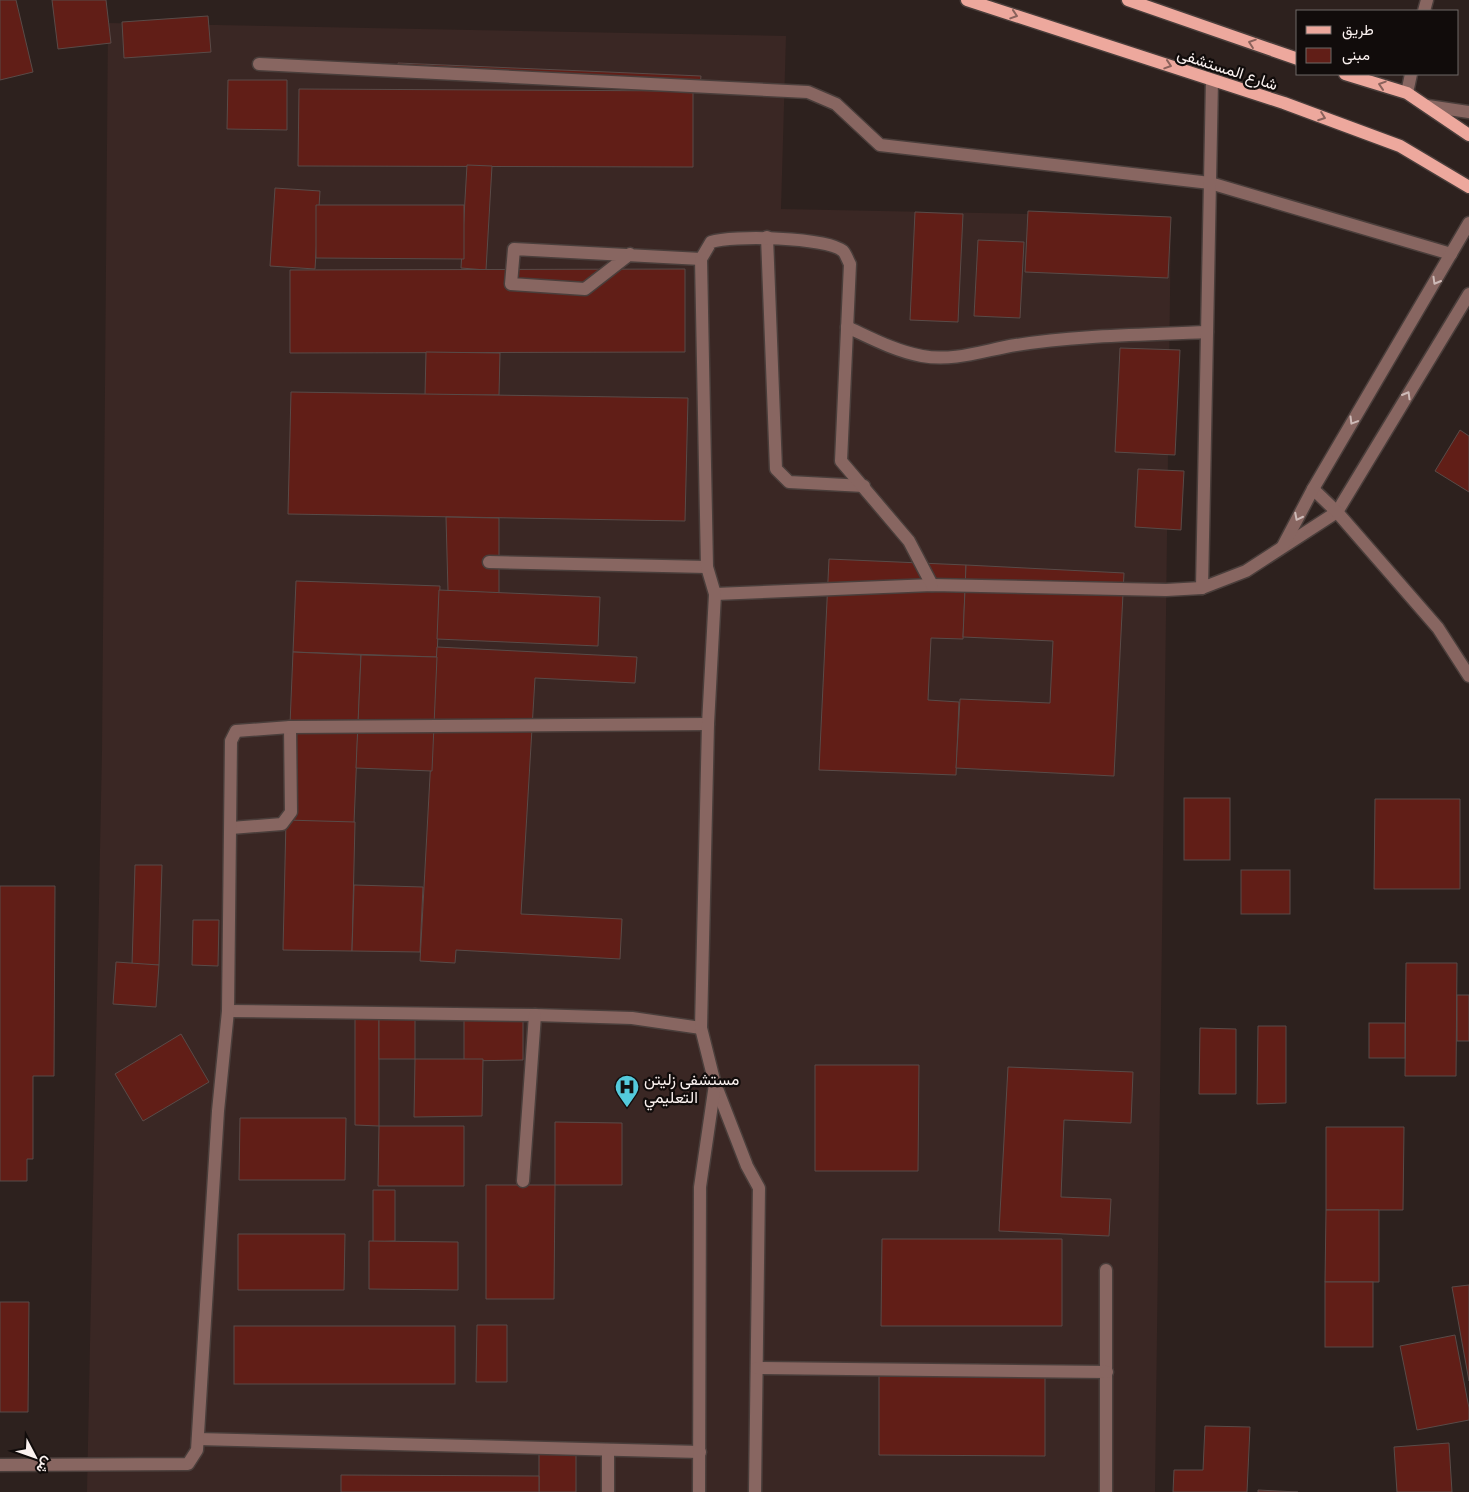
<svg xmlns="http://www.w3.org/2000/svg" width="1469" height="1492" viewBox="0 0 1469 1492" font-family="'Exo 2',Vazirmatn,sans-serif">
<rect width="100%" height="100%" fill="#2d211e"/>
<!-- built -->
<path fill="#3a2724" d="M 108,23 L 786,36 L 781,209 L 1171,217 L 1155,1492 L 87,1492 L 102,751 Z"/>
<!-- building -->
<g fill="#611e17" stroke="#594b48">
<path d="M 0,0 L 16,0 L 33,72 L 0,80 Z"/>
<path d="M 52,0 L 106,0 L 111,43 L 58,49 Z"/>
<path d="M 208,16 L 211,52 L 124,58 L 122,22 Z"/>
<path d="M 398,63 L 701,76 L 700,86 L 398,72 Z"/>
<path d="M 228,80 L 287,80 L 287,130 L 227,129 Z"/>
<path d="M 299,89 L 693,91 L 693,167 L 298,166 Z"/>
<path d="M 467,165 L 492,166 L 486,270 L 461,268 Z"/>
<path d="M 275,188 L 320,191 L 315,269 L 270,266 Z"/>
<path d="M 316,205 L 464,205 L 464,259 L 316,258 Z"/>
<path d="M 1028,211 L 1171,217 L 1168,278 L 1025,272 Z"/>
<path d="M 915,212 L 963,214 L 958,322 L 910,320 Z"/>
<path d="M 978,240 L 1024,242 L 1020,318 L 974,316 Z"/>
<path d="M 685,269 L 685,352 L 290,353 L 290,270 Z"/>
<path d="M 1120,348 L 1180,350 L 1175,455 L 1115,452 Z"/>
<path d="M 426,352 L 500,353 L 499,395 L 425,395 Z"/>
<path d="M 291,392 L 688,398 L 685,521 L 288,514 Z"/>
<path d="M 1460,430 L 1469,436 L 1469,492 L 1435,471 Z"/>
<path d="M 1138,469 L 1184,471 L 1181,530 L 1135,527 Z"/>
<path d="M 446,517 L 499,518 L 499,593 L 448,591 Z"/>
<path d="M 829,559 L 966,565 L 963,639 L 931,638 L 928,700 L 959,702 L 956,775 L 819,770 Z"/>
<path d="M 966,565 L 1124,573 L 1114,776 L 956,768 L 960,699 L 1050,703 L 1053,641 L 963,637 Z"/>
<path d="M 296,581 L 440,586 L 437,657 L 293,652 Z"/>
<path d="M 439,590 L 600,597 L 598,646 L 437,639 Z"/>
<path d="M 437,647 L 637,657 L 635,683 L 535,678 L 521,914 L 622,919 L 620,959 L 456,950 L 455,963 L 420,961 Z"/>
<path d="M 293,652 L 361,655 L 354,823 L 286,821 Z"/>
<path d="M 361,655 L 437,657 L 432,771 L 356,768 Z"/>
<rect x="1184" y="798" width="46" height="62"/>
<path d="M 1375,799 L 1460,799 L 1460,889 L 1374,889 Z"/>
<path d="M 286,820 L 355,822 L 352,951 L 283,950 Z"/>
<path d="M 135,865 L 162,865 L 159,965 L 132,965 Z"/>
<rect x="1241" y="870" width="49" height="44"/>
<path d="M 354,885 L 423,887 L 420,952 L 352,951 Z"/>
<path d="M 0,886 L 55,886 L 54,1076 L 33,1076 L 33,1159 L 27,1159 L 27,1181 L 0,1181 Z"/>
<path d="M 193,920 L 219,920 L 218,966 L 192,965 Z"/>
<path d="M 116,962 L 159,965 L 156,1007 L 113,1004 Z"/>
<path d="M 1406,963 L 1457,963 L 1456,1076 L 1405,1076 Z"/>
<rect x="1457" y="995" width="12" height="46"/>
<path d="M 355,1011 L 379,1011 L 379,1126 L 355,1125 Z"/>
<rect x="379" y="1011" width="36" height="48"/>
<path d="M 464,1019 L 523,1019 L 523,1060 L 464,1061 Z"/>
<rect x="1369" y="1023" width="36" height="35"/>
<path d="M 1258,1026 L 1286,1026 L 1286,1103 L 1257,1104 Z"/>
<path d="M 1200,1028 L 1236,1029 L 1236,1094 L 1199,1094 Z"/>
<path d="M 181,1034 L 209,1082 L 143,1121 L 115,1074 Z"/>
<path d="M 415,1059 L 483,1059 L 482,1116 L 414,1117 Z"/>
<path d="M 815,1065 L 919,1065 L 918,1171 L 815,1171 Z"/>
<path d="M 1008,1067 L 1133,1072 L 1131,1123 L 1064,1120 L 1061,1197 L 1111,1199 L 1109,1236 L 999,1231 Z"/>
<path d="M 240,1118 L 346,1118 L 345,1180 L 239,1180 Z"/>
<path d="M 555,1122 L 622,1123 L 622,1185 L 555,1185 Z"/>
<path d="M 379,1126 L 464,1126 L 464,1186 L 378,1186 Z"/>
<path d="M 1326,1127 L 1404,1127 L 1403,1210 L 1326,1210 Z"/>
<path d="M 486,1185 L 555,1185 L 554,1299 L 486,1299 Z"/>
<path d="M 373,1190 L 395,1190 L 395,1241 L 373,1242 Z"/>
<path d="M 1326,1210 L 1379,1210 L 1379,1282 L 1325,1282 Z"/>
<path d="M 238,1234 L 345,1234 L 344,1290 L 238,1290 Z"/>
<path d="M 882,1239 L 1062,1239 L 1062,1326 L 881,1326 Z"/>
<path d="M 369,1241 L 458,1242 L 458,1290 L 369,1289 Z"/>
<rect x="1325" y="1282" width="48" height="65"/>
<path d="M 1469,1285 L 1469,1381 L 1452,1287 Z"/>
<path d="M 0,1302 L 29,1302 L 28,1412 L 0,1412 Z"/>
<path d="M 477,1325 L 507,1325 L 507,1382 L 476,1382 Z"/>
<rect x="234" y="1326" width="221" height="58"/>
<path d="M 1455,1335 L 1469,1408 L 1469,1420 L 1417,1430 L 1400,1346 Z"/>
<path d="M 879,1374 L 1045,1374 L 1045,1456 L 879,1455 Z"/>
<path d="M 1205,1426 L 1250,1427 L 1247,1492 L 1173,1492 L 1174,1470 L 1203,1470 Z"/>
<path d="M 1449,1443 L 1452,1492 L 1397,1492 L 1394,1447 Z"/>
<rect x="539" y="1452" width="37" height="40"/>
<path d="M 341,1475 L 539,1476 L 539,1492 L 341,1492 Z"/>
<path d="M 1258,1490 L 1298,1492 L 1258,1492 Z"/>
</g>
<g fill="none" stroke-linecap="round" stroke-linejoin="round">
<defs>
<g id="service">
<path d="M 259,64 L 808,92 L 836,104 L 880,145 L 1210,183 L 1451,254"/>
<path d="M 767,237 L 776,469 L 789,482 L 864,486"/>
<path d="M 630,254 L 585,289 L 511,284 L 514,249 L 701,259"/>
<path d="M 847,327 C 871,338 895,351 922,356 C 954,362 985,350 1016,345 C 1079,335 1144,335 1207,332"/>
<path d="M 489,562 L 707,567"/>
<path d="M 715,594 L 932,585 L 1166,590 L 1202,588"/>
<path d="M 231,828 L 282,824 L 291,812 L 290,727"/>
<path d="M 228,1011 L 535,1015 L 632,1018 L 701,1028"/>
<path d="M 716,1086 L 747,1166 L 759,1188 L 755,1492"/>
<path d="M 523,1181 L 535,1015"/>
<path d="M 1106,1270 L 1106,1492"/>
<path d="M 757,1368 L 1107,1372"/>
<path d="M 198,1439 L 700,1452"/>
<path d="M 0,1465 L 188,1464 L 197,1450 L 218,1111 L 228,1011 L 231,741 L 236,731 L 290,727 L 708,724"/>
<path d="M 608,1492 L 608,1450"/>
<path d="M 699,1492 L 700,1187 L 715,1084 L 701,1028 L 708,724 L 715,594 L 707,567 L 701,259 L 711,242 C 732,235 826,237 843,251 C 846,254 848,261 850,264 L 841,461 L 909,541 L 932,585"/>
</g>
<g id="minor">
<path d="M 1424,11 L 1427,0"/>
<path d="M 1212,80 L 1202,588 L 1246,571 L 1337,512 L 1469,294"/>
<path d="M 1407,93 L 1411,74"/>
<path d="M 1313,489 L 1337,512 L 1438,628 L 1469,676"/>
<path d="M 1283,546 L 1313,489 L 1469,223"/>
</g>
<path id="tertiary" d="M 1428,106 L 1469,112"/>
<g id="primary">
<path d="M 967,0 L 1284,103 L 1400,146 L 1469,187"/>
<path d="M 1128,0 L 1298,59"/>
<path d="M 1345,74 L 1407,93 L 1469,135"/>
</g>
</defs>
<!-- service casing -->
<use href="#service" stroke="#4a3e3b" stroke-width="15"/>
<!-- minor casing -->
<use href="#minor" stroke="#4a3e3b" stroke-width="15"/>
<!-- tertiary casing -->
<use href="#tertiary" stroke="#4a3e3b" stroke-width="15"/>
<!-- primary casing -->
<use href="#primary" stroke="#4a3e3b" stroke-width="15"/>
<!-- service -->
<use href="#service" stroke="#886661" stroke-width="12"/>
<!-- minor -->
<use href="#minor" stroke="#886661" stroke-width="12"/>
<!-- tertiary -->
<use href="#tertiary" stroke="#886661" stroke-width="12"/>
<!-- primary -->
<use href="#primary" stroke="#eda89d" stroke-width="12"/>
</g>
<!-- one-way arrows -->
<defs><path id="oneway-chevron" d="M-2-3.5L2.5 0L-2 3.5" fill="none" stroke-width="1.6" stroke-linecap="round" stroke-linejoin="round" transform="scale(1.25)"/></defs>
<g stroke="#8a625b">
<use href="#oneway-chevron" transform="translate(1014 15) rotate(18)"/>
<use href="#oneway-chevron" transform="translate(1252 43) rotate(-161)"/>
<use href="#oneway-chevron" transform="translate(1168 65) rotate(18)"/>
<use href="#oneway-chevron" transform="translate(1382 85) rotate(-162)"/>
<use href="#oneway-chevron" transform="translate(1322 117) rotate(20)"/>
</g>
<g stroke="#cdbab7">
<use href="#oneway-chevron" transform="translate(1436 281) rotate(120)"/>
<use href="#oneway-chevron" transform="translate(1407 395) rotate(-60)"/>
<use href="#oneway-chevron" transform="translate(1353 421) rotate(121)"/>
<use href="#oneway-chevron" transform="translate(1298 517) rotate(117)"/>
</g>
<!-- icons -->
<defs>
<symbol id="hospital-pin" viewBox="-11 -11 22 30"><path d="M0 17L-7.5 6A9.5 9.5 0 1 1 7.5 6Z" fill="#54cadc" stroke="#110c0b"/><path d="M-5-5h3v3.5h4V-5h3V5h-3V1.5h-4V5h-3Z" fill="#111"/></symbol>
</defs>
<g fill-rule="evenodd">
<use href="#hospital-pin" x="613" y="1073" width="28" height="38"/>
</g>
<g text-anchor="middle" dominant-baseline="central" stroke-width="4.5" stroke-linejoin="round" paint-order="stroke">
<!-- street labels -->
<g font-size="16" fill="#fbf2f0" stroke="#110c0b">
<text transform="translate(1228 68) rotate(18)">شارع المستشفى</text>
</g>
<!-- poi labels -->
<g font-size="16" fill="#fbf2f0" stroke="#110c0b" text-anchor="start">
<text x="644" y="1078">مستشفى زليتن<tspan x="644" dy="18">التعليمي</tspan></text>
</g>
</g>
<!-- legend -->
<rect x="1296" y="10" width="162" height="65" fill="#110c0b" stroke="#6f6867"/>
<rect x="1306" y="26" width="25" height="8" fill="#eda89d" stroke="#6f6867"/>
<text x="1342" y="35" font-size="15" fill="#fbf2f0">طريق</text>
<rect x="1306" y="48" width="25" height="15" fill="#611e17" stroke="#6f6867"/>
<text x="1342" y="60" font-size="15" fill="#fbf2f0">مبنى</text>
<!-- north arrow -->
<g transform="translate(35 1457) rotate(131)" stroke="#110c0b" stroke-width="4" paint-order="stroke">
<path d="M0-4L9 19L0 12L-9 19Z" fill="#fbf2f0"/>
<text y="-8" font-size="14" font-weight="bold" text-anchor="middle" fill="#fbf2f0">ش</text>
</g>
</svg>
